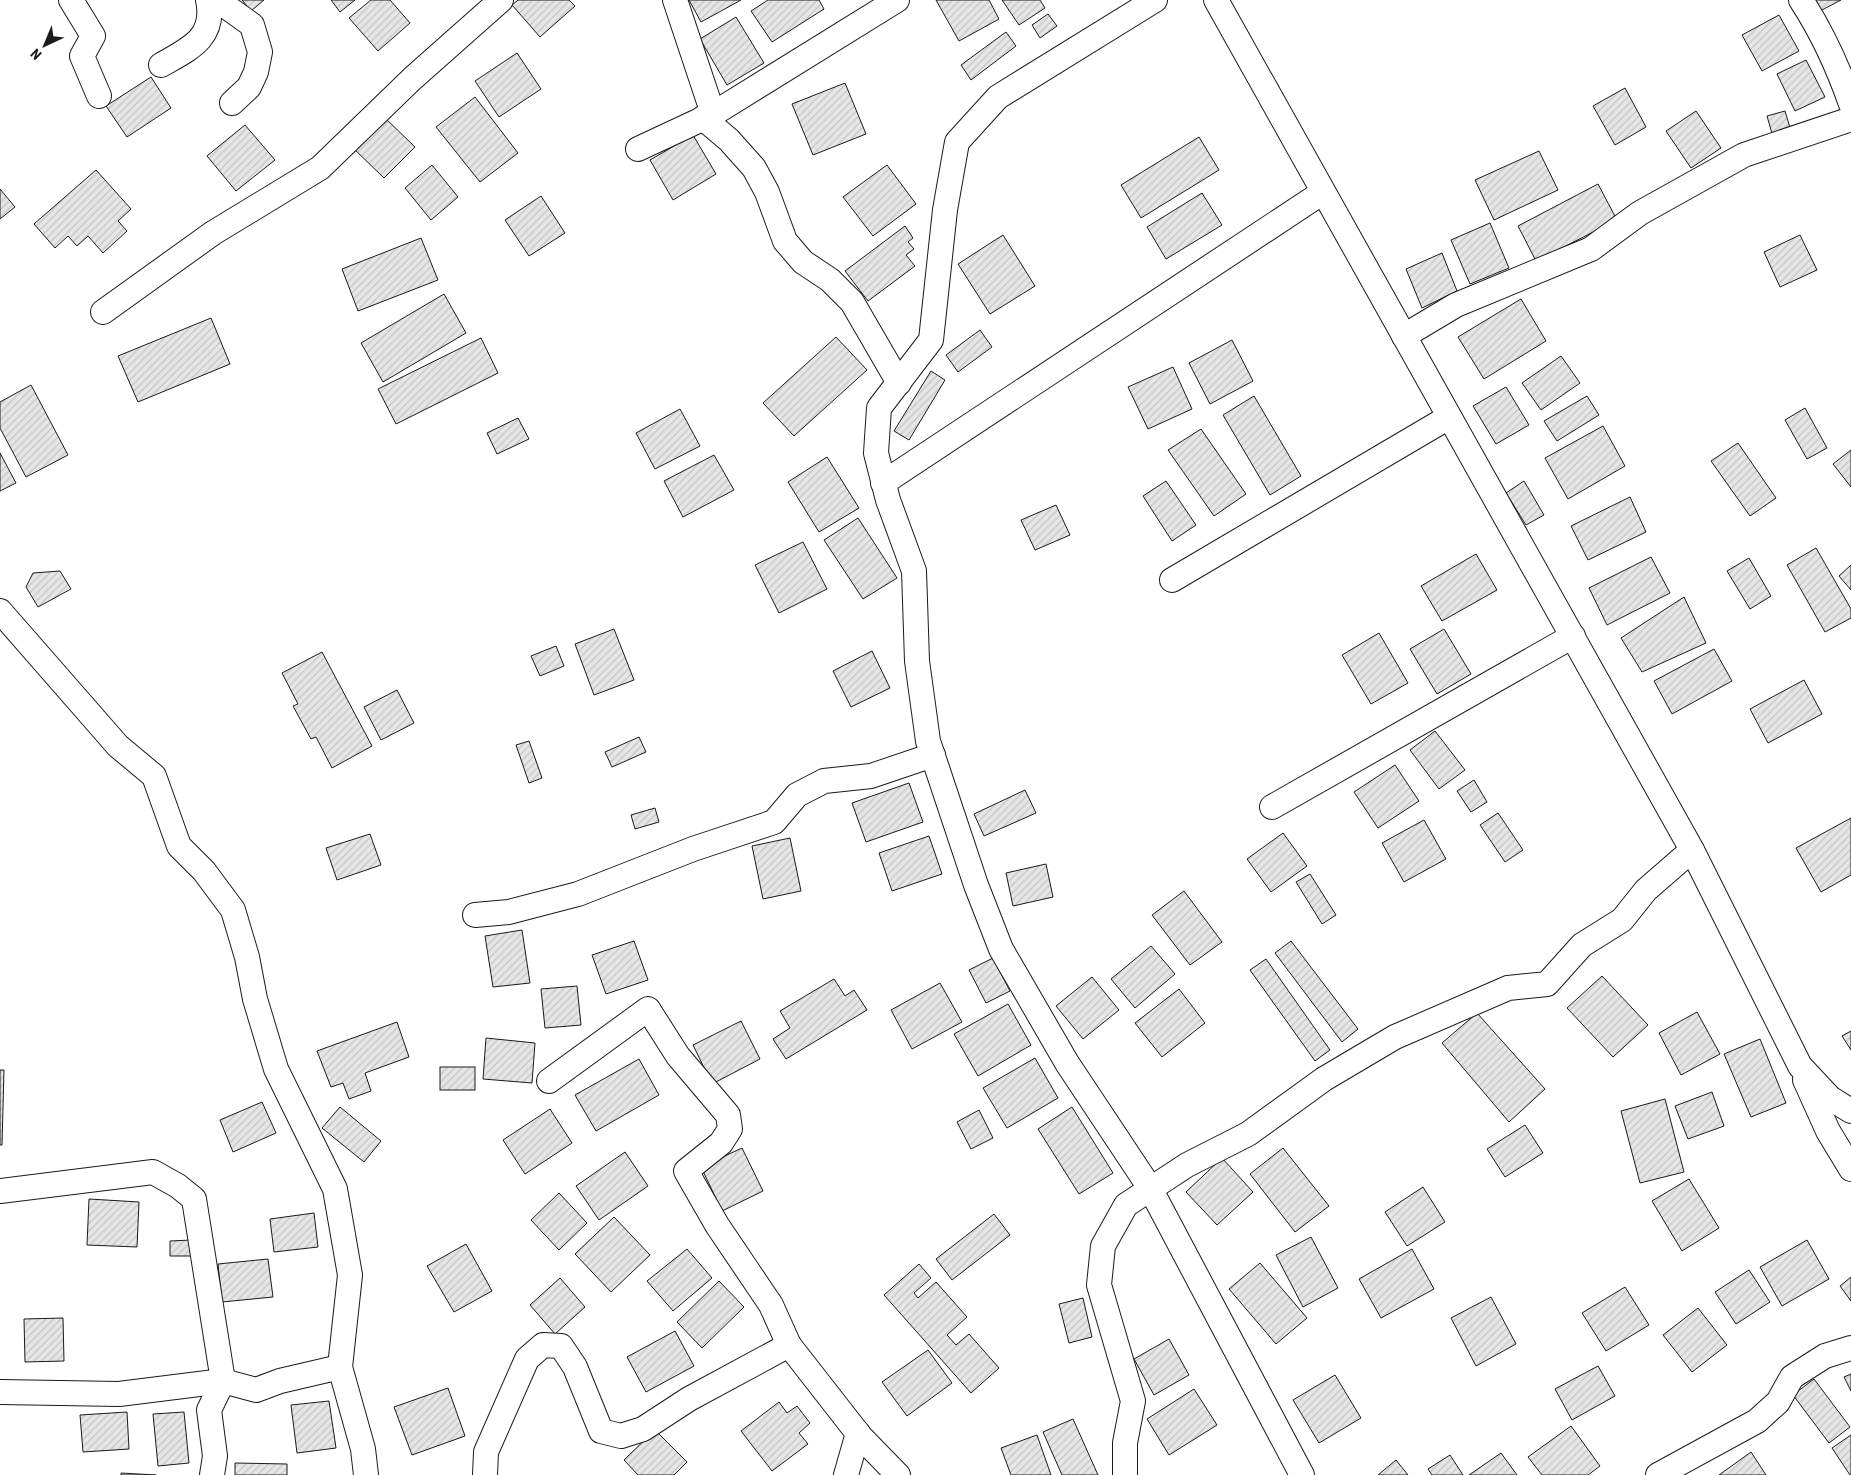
<svg xmlns="http://www.w3.org/2000/svg" width="1851" height="1475" viewBox="0 0 1851 1475" font-family="'Roboto Condensed',sans-serif">
<defs>
<pattern id="building-hatch" width="6" height="6" patternUnits="userSpaceOnUse" patternTransform="scale(1.25)"><rect width="6" height="6" fill="#e6e6e6"/><path d="M-1 1l2-2M0 6l6-6M5 7l2-2" fill="none" stroke="#c5c5c5"/></pattern>
</defs>
<rect width="100%" height="100%" fill="#fff"/>
<!-- building -->
<g fill="url(#building-hatch)" stroke="#1a1a1a">
<path d="M 242,0 L 264,0 L 251,11 Z"/>
<path d="M 331,0 L 355,0 L 340,12 Z"/>
<path d="M 371,0 L 390,0 L 410,23 L 378,51 L 349,18 Z"/>
<path d="M 518,0 L 569,0 L 575,6 L 540,37 L 512,5 Z"/>
<path d="M 689,0 L 741,0 L 701,22 Z"/>
<path d="M 768,0 L 819,0 L 824,9 L 772,42 L 751,11 Z"/>
<path d="M 936,0 L 989,0 L 999,19 L 959,41 Z"/>
<path d="M 1002,0 L 1040,0 L 1045,8 L 1019,25 Z"/>
<path d="M 1814,0 L 1841,0 L 1820,11 Z"/>
<path d="M 1048,14 L 1057,26 L 1040,38 L 1032,25 Z"/>
<path d="M 1779,15 L 1799,51 L 1762,71 L 1742,35 Z"/>
<path d="M 736,17 L 764,63 L 727,85 L 700,39 Z"/>
<path d="M 1006,32 L 1016,46 L 971,80 L 961,65 Z"/>
<path d="M 517,53 L 541,89 L 499,117 L 475,81 Z"/>
<path d="M 1806,60 L 1825,97 L 1795,111 L 1777,74 Z"/>
<path d="M 151,77 L 171,108 L 127,137 L 106,106 Z"/>
<path d="M 845,83 L 866,134 L 813,155 L 792,104 Z"/>
<path d="M 1625,88 L 1646,127 L 1615,145 L 1593,106 Z"/>
<path d="M 475,97 L 518,153 L 480,182 L 436,127 Z"/>
<path d="M 1696,111 L 1721,148 L 1691,168 L 1666,131 Z"/>
<path d="M 1785,111 L 1791,131 L 1773,137 L 1767,116 Z"/>
<path d="M 383,116 L 415,147 L 384,178 L 352,147 Z"/>
<path d="M 245,125 L 275,160 L 236,191 L 207,156 Z"/>
<path d="M 693,135 L 716,174 L 673,200 L 650,160 Z"/>
<path d="M 1199,137 L 1219,170 L 1141,218 L 1121,185 Z"/>
<path d="M 1539,151 L 1558,190 L 1494,220 L 1475,180 Z"/>
<path d="M 432,165 L 458,197 L 431,220 L 405,188 Z"/>
<path d="M 887,165 L 916,204 L 873,236 L 843,197 Z"/>
<path d="M 96,170 L 131,209 L 118,221 L 127,231 L 103,253 L 88,236 L 77,246 L 68,236 L 55,248 L 34,224 Z"/>
<path d="M 1598,184 L 1617,220 L 1536,261 L 1518,226 Z"/>
<path d="M 0,189 L 15,207 L 0,219 Z"/>
<path d="M 1202,193 L 1222,225 L 1166,259 L 1147,227 Z"/>
<path d="M 541,196 L 565,233 L 529,256 L 505,220 Z"/>
<path d="M 1490,223 L 1509,268 L 1470,284 L 1451,240 Z"/>
<path d="M 905,226 L 913,238 L 908,242 L 914,249 L 906,255 L 915,266 L 868,301 L 845,271 Z"/>
<path d="M 1003,235 L 1035,286 L 990,314 L 958,264 Z"/>
<path d="M 1800,235 L 1817,270 L 1780,287 L 1764,252 Z"/>
<path d="M 421,238 L 438,280 L 358,311 L 342,269 Z"/>
<path d="M 1442,253 L 1457,291 L 1422,308 L 1406,269 Z"/>
<path d="M 444,294 L 466,333 L 383,382 L 361,343 Z"/>
<path d="M 1521,299 L 1546,341 L 1484,379 L 1458,337 Z"/>
<path d="M 211,318 L 230,364 L 138,402 L 118,356 Z"/>
<path d="M 980,330 L 992,347 L 958,372 L 946,355 Z"/>
<path d="M 836,337 L 867,370 L 794,436 L 763,403 Z"/>
<path d="M 481,338 L 498,373 L 396,424 L 378,389 Z"/>
<path d="M 1232,340 L 1253,381 L 1210,404 L 1189,363 Z"/>
<path d="M 1561,356 L 1580,383 L 1541,410 L 1522,383 Z"/>
<path d="M 1173,367 L 1192,409 L 1148,429 L 1128,387 Z"/>
<path d="M 931,371 L 945,380 L 909,440 L 894,431 Z"/>
<path d="M 31,385 L 68,455 L 26,477 L 0,428 L 0,402 Z"/>
<path d="M 1506,387 L 1529,425 L 1496,444 L 1473,406 Z"/>
<path d="M 1254,396 L 1301,476 L 1270,495 L 1223,415 Z"/>
<path d="M 1587,396 L 1599,415 L 1557,441 L 1544,421 Z"/>
<path d="M 1805,408 L 1827,448 L 1807,459 L 1785,420 Z"/>
<path d="M 680,409 L 700,446 L 655,469 L 636,433 Z"/>
<path d="M 518,418 L 529,439 L 497,454 L 487,433 Z"/>
<path d="M 1603,426 L 1625,466 L 1568,499 L 1545,458 Z"/>
<path d="M 1201,429 L 1246,494 L 1214,516 L 1168,450 Z"/>
<path d="M 1738,443 L 1776,498 L 1750,516 L 1711,461 Z"/>
<path d="M 1851,450 L 1851,487 L 1833,464 Z"/>
<path d="M 0,453 L 16,483 L 0,491 Z"/>
<path d="M 714,455 L 734,490 L 683,517 L 664,481 Z"/>
<path d="M 827,457 L 859,508 L 819,532 L 788,482 Z"/>
<path d="M 1166,481 L 1196,525 L 1172,541 L 1143,496 Z"/>
<path d="M 1524,481 L 1544,515 L 1526,525 L 1506,493 Z"/>
<path d="M 1630,497 L 1646,532 L 1588,560 L 1571,526 Z"/>
<path d="M 1056,505 L 1070,535 L 1035,550 L 1021,520 Z"/>
<path d="M 858,518 L 897,578 L 863,599 L 824,540 Z"/>
<path d="M 803,542 L 827,589 L 779,613 L 755,565 Z"/>
<path d="M 1816,548 L 1851,609 L 1851,618 L 1825,632 L 1787,565 Z"/>
<path d="M 1476,554 L 1497,590 L 1442,621 L 1421,586 Z"/>
<path d="M 1651,557 L 1670,593 L 1607,625 L 1589,588 Z"/>
<path d="M 1749,558 L 1771,596 L 1750,609 L 1727,571 Z"/>
<path d="M 1851,565 L 1851,590 L 1839,576 Z"/>
<path d="M 60,571 L 71,589 L 38,607 L 26,587 L 33,573 Z"/>
<path d="M 1684,597 L 1706,643 L 1642,672 L 1621,638 Z"/>
<path d="M 614,629 L 634,680 L 594,695 L 575,644 Z"/>
<path d="M 1444,629 L 1471,674 L 1437,694 L 1410,649 Z"/>
<path d="M 1379,633 L 1408,683 L 1371,704 L 1342,655 Z"/>
<path d="M 556,646 L 564,666 L 540,676 L 531,656 Z"/>
<path d="M 1714,649 L 1732,681 L 1672,714 L 1654,681 Z"/>
<path d="M 872,651 L 890,688 L 851,707 L 833,671 Z"/>
<path d="M 322,652 L 372,746 L 332,768 L 316,737 L 311,739 L 293,706 L 298,704 L 282,673 Z"/>
<path d="M 1804,680 L 1822,714 L 1768,743 L 1750,709 Z"/>
<path d="M 397,690 L 414,723 L 381,740 L 364,707 Z"/>
<path d="M 1435,731 L 1465,770 L 1439,789 L 1410,750 Z"/>
<path d="M 639,737 L 646,752 L 612,767 L 605,752 Z"/>
<path d="M 529,741 L 542,778 L 529,783 L 516,745 Z"/>
<path d="M 1395,765 L 1419,801 L 1378,828 L 1354,792 Z"/>
<path d="M 1474,780 L 1487,802 L 1471,812 L 1457,791 Z"/>
<path d="M 909,783 L 923,822 L 866,842 L 852,803 Z"/>
<path d="M 1025,790 L 1036,813 L 984,836 L 974,814 Z"/>
<path d="M 655,808 L 659,822 L 635,829 L 631,815 Z"/>
<path d="M 1498,813 L 1523,850 L 1505,862 L 1480,825 Z"/>
<path d="M 1851,818 L 1851,875 L 1821,892 L 1796,848 Z"/>
<path d="M 1424,820 L 1446,859 L 1404,882 L 1382,843 Z"/>
<path d="M 1283,833 L 1307,866 L 1271,892 L 1247,859 Z"/>
<path d="M 370,834 L 381,865 L 337,880 L 326,848 Z"/>
<path d="M 929,836 L 942,874 L 892,891 L 879,853 Z"/>
<path d="M 790,838 L 801,891 L 763,899 L 752,846 Z"/>
<path d="M 1046,864 L 1053,897 L 1013,906 L 1006,873 Z"/>
<path d="M 1310,874 L 1336,915 L 1322,924 L 1296,882 Z"/>
<path d="M 1184,891 L 1222,942 L 1190,965 L 1152,915 Z"/>
<path d="M 522,930 L 530,983 L 493,987 L 485,936 Z"/>
<path d="M 634,941 L 648,980 L 606,994 L 592,955 Z"/>
<path d="M 1291,941 L 1358,1029 L 1342,1042 L 1275,953 Z"/>
<path d="M 1151,946 L 1175,974 L 1135,1008 L 1111,979 Z"/>
<path d="M 993,958 L 1010,991 L 986,1003 L 969,970 Z"/>
<path d="M 1266,959 L 1330,1050 L 1315,1061 L 1250,970 Z"/>
<path d="M 1602,976 L 1648,1025 L 1613,1057 L 1567,1008 Z"/>
<path d="M 1092,977 L 1119,1010 L 1083,1039 L 1056,1006 Z"/>
<path d="M 834,979 L 845,996 L 854,990 L 867,1010 L 786,1059 L 773,1039 L 790,1028 L 780,1011 Z"/>
<path d="M 940,983 L 962,1022 L 912,1049 L 891,1010 Z"/>
<path d="M 577,986 L 581,1025 L 545,1028 L 541,989 Z"/>
<path d="M 1179,989 L 1205,1023 L 1162,1057 L 1135,1023 Z"/>
<path d="M 1008,1004 L 1031,1045 L 978,1076 L 954,1034 Z"/>
<path d="M 1697,1012 L 1720,1054 L 1681,1075 L 1659,1033 Z"/>
<path d="M 1477,1013 L 1545,1089 L 1509,1122 L 1442,1043 Z"/>
<path d="M 741,1021 L 760,1059 L 712,1084 L 693,1045 Z"/>
<path d="M 397,1022 L 409,1057 L 365,1073 L 371,1091 L 349,1099 L 343,1083 L 331,1087 L 317,1051 Z"/>
<path d="M 1851,1031 L 1851,1050 L 1842,1036 Z"/>
<path d="M 486,1038 L 535,1043 L 532,1083 L 483,1079 Z"/>
<path d="M 1760,1039 L 1786,1103 L 1751,1117 L 1724,1054 Z"/>
<path d="M 1035,1058 L 1058,1098 L 1007,1128 L 983,1088 Z"/>
<path d="M 639,1059 L 659,1095 L 596,1131 L 575,1095 Z"/>
<rect x="440" y="1067" width="35" height="23"/>
<path d="M 0,1070 L 4,1070 L 2,1145 L 0,1145 Z"/>
<path d="M 1712,1092 L 1724,1126 L 1688,1139 L 1675,1106 Z"/>
<path d="M 1665,1099 L 1684,1172 L 1640,1183 L 1621,1111 Z"/>
<path d="M 262,1102 L 276,1133 L 233,1152 L 220,1120 Z"/>
<path d="M 340,1107 L 381,1141 L 364,1162 L 322,1128 Z"/>
<path d="M 1072,1107 L 1113,1173 L 1079,1194 L 1038,1129 Z"/>
<path d="M 550,1109 L 572,1143 L 525,1174 L 503,1140 Z"/>
<path d="M 979,1110 L 993,1138 L 971,1149 L 957,1122 Z"/>
<path d="M 1525,1125 L 1543,1153 L 1505,1177 L 1487,1149 Z"/>
<path d="M 742,1148 L 763,1191 L 722,1211 L 701,1167 Z"/>
<path d="M 1283,1148 L 1329,1206 L 1295,1232 L 1250,1174 Z"/>
<path d="M 625,1152 L 648,1186 L 599,1220 L 576,1186 Z"/>
<path d="M 1222,1158 L 1253,1192 L 1217,1225 L 1186,1192 Z"/>
<path d="M 1689,1179 L 1719,1228 L 1682,1251 L 1652,1201 Z"/>
<path d="M 1423,1187 L 1445,1222 L 1407,1246 L 1385,1212 Z"/>
<path d="M 559,1193 L 587,1223 L 559,1250 L 531,1220 Z"/>
<path d="M 89,1199 L 139,1202 L 137,1247 L 87,1245 Z"/>
<path d="M 314,1213 L 318,1247 L 274,1252 L 270,1219 Z"/>
<path d="M 994,1214 L 1010,1235 L 952,1280 L 936,1259 Z"/>
<path d="M 614,1217 L 650,1255 L 611,1292 L 575,1254 Z"/>
<path d="M 1311,1237 L 1338,1288 L 1303,1307 L 1276,1255 Z"/>
<path d="M 191,1240 L 192,1256 L 170,1256 L 170,1241 Z"/>
<path d="M 1807,1240 L 1829,1279 L 1782,1306 L 1760,1267 Z"/>
<path d="M 466,1244 L 492,1291 L 454,1312 L 427,1266 Z"/>
<path d="M 687,1249 L 712,1278 L 673,1311 L 647,1281 Z"/>
<path d="M 1412,1249 L 1434,1289 L 1381,1318 L 1359,1279 Z"/>
<path d="M 268,1259 L 273,1297 L 222,1302 L 218,1264 Z"/>
<path d="M 1260,1263 L 1307,1318 L 1276,1344 L 1229,1289 Z"/>
<path d="M 919,1264 L 931,1278 L 914,1293 L 918,1298 L 936,1282 L 967,1317 L 947,1335 L 956,1345 L 969,1334 L 999,1368 L 971,1393 L 884,1295 Z"/>
<path d="M 1749,1270 L 1770,1302 L 1736,1324 L 1715,1292 Z"/>
<path d="M 1851,1277 L 1851,1301 L 1840,1286 Z"/>
<path d="M 560,1278 L 585,1307 L 555,1334 L 530,1305 Z"/>
<path d="M 719,1281 L 744,1307 L 702,1348 L 677,1322 Z"/>
<path d="M 1625,1287 L 1649,1325 L 1606,1351 L 1582,1313 Z"/>
<path d="M 1491,1297 L 1516,1344 L 1476,1366 L 1451,1318 Z"/>
<path d="M 1083,1298 L 1092,1337 L 1069,1343 L 1059,1304 Z"/>
<path d="M 1698,1308 L 1727,1345 L 1692,1372 L 1663,1335 Z"/>
<path d="M 63,1318 L 64,1361 L 25,1362 L 24,1319 Z"/>
<path d="M 675,1331 L 694,1366 L 646,1392 L 627,1357 Z"/>
<path d="M 1169,1339 L 1189,1375 L 1154,1395 L 1134,1359 Z"/>
<path d="M 928,1350 L 952,1383 L 907,1416 L 882,1382 Z"/>
<path d="M 1598,1366 L 1615,1396 L 1572,1420 L 1555,1389 Z"/>
<path d="M 1851,1374 L 1851,1391 L 1844,1377 Z"/>
<path d="M 1335,1375 L 1361,1418 L 1319,1443 L 1293,1400 Z"/>
<path d="M 1814,1379 L 1850,1427 L 1829,1443 L 1793,1395 Z"/>
<path d="M 448,1388 L 465,1436 L 412,1455 L 394,1407 Z"/>
<path d="M 1194,1389 L 1217,1425 L 1169,1455 L 1147,1419 Z"/>
<path d="M 329,1401 L 336,1448 L 297,1453 L 291,1405 Z"/>
<path d="M 779,1402 L 787,1413 L 797,1406 L 810,1423 L 799,1433 L 808,1444 L 772,1471 L 741,1431 Z"/>
<path d="M 127,1412 L 129,1449 L 83,1452 L 80,1415 Z"/>
<path d="M 184,1412 L 189,1463 L 158,1466 L 153,1414 Z"/>
<path d="M 1073,1419 L 1098,1475 L 1062,1475 L 1043,1432 Z"/>
<path d="M 1571,1426 L 1600,1466 L 1588,1475 L 1542,1475 L 1528,1457 Z"/>
<path d="M 655,1430 L 687,1462 L 674,1475 L 638,1475 L 624,1460 Z"/>
<path d="M 1037,1435 L 1051,1475 L 1011,1475 L 1001,1448 Z"/>
<path d="M 1851,1435 L 1851,1475 L 1850,1475 L 1832,1448 Z"/>
<path d="M 1751,1452 L 1766,1475 L 1719,1475 Z"/>
<path d="M 1501,1453 L 1517,1475 L 1469,1475 Z"/>
<path d="M 1450,1455 L 1463,1475 L 1432,1475 L 1428,1469 Z"/>
<path d="M 1396,1460 L 1408,1475 L 1378,1475 Z"/>
<path d="M 235,1463 L 287,1464 L 287,1475 L 235,1475 Z"/>
<path d="M 121,1473 L 156,1475 L 121,1475 Z"/>
</g>
<g fill="none" stroke-linecap="round" stroke-linejoin="round">
<defs>
<g id="street">
<path d="M 71,0 L 93,36 L 82,56 L 99,96"/>
<path d="M 217,0 L 252,25 L 260,52 L 256,72 L 249,87 L 232,103"/>
<path d="M 675,0 L 713,114"/>
<path d="M 1155,0 L 998,97 L 957,142 L 945,210 L 931,340 L 879,408 L 876,453 L 888,500 L 914,571 L 917,661 L 928,741 L 976,885 L 1001,949 L 1067,1063 L 1150,1188 L 1302,1475"/>
<path d="M 1216,0 L 1692,850 L 1800,1066 L 1830,1098 L 1851,1111"/>
<path d="M 1801,0 C 1822,32 1838,67 1851,104"/>
<path d="M 161,65 C 189,49 216,38 208,0"/>
<path d="M 703,118 L 729,140 L 754,168 L 767,192 L 785,241 L 803,262 L 830,280 L 852,302 L 899,383"/>
<path d="M 638,149 L 713,114 L 897,0"/>
<path d="M 103,312 L 213,233 L 320,168 L 413,78 L 501,0"/>
<path d="M 1404,336 L 1456,305 L 1591,249 L 1640,213 L 1744,155 L 1851,119"/>
<path d="M 883,483 L 1323,192"/>
<path d="M 1172,580 L 1449,417"/>
<path d="M 0,611 L 118,746 L 154,776 L 179,846 L 204,871 L 233,910 L 247,957 L 255,999 L 276,1069 L 335,1189 L 350,1275 L 340,1367 L 363,1449 L 366,1475"/>
<path d="M 1272,807 L 1573,636"/>
<path d="M 475,915 L 509,912 L 578,894 L 693,849 L 774,822 L 797,795 L 824,781 L 871,776 L 933,755"/>
<path d="M 1805,1080 L 1828,1131 L 1851,1169"/>
<path d="M 549,1081 L 648,1009 L 678,1056 L 728,1115 L 730,1129 L 721,1143 L 686,1171 L 717,1225 L 771,1305 L 789,1345 L 860,1436 L 898,1475"/>
<path d="M 0,1191 L 153,1172 L 178,1186 L 194,1199 L 223,1381 L 119,1394 L 0,1392"/>
<path d="M 212,1475 L 215,1456 L 209,1410 L 223,1381 L 256,1390 L 280,1381 L 340,1367"/>
<path d="M 485,1475 L 486,1452 L 527,1359 L 543,1345 L 561,1346 L 575,1367 L 601,1431 L 621,1436 L 643,1429 L 689,1399 L 789,1345"/>
<path d="M 846,1475 L 858,1433"/>
<path d="M 1125,1475 L 1125,1443 L 1133,1401 L 1099,1285 L 1103,1246 L 1126,1205 L 1187,1165 L 1248,1134 L 1324,1079 L 1395,1037 L 1508,988 L 1547,984 L 1582,945 L 1622,920 L 1646,890 L 1692,850"/>
<path d="M 1658,1475 L 1757,1421 L 1778,1402 L 1792,1377 L 1825,1356 L 1851,1348"/>
</g>
</defs>
<!-- street casing -->
<use href="#street" stroke="#1a1a1a" stroke-width="26"/>
<!-- street -->
<use href="#street" stroke="#fff" stroke-width="24"/>
</g>
<!-- north arrow -->
<g transform="translate(45 45) rotate(224)" stroke="#ffffff" stroke-width="4" paint-order="stroke">
<path d="M0-4L9 19L0 12L-9 19Z" fill="#1a1a1a"/>
<text y="-8" font-size="14" font-weight="bold" text-anchor="middle" fill="#1a1a1a">N</text>
</g>
</svg>
